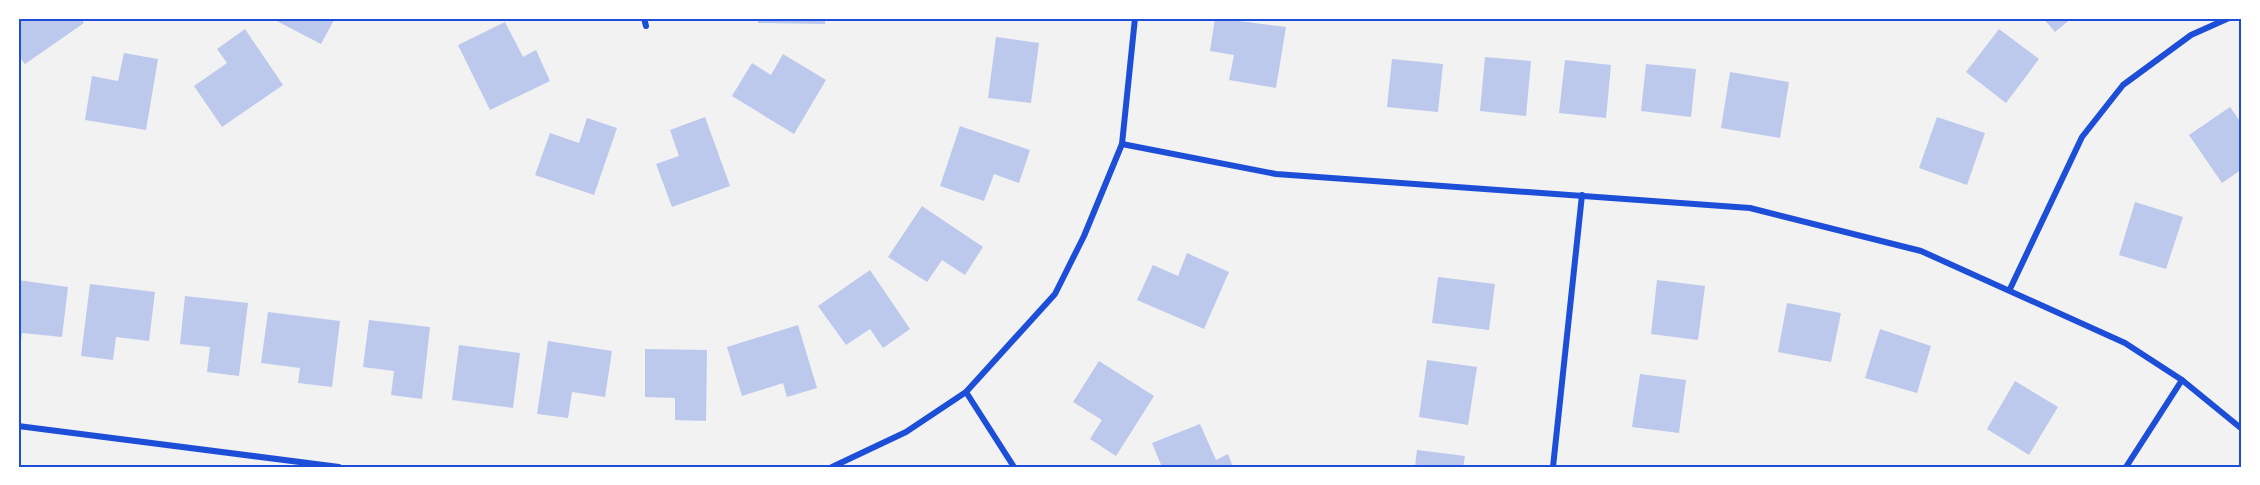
<svg xmlns="http://www.w3.org/2000/svg" width="2260" height="485" viewBox="0 0 2260 485" font-family="'Fira Sans',sans-serif">
<rect width="100%" height="100%" fill="#f2f2f2"/>
<!-- building -->
<g fill="#bdc9ec">
<path d="M 18,18 L 80,18 L 84,23 L 25,64 L 18,55 Z"/>
<path d="M 271,18 L 335,18 L 321,44 Z"/>
<path d="M 758,18 L 825,18 L 825,24 L 758,23 Z"/>
<path d="M 1215,18 L 1286,27 L 1276,88 L 1229,80 L 1234,55 L 1210,51 Z"/>
<path d="M 2043,18 L 2072,18 L 2055,32 Z"/>
<path d="M 505,22 L 523,57 L 536,50 L 550,81 L 490,110 L 458,45 Z"/>
<path d="M 245,29 L 283,85 L 222,127 L 194,86 L 227,63 L 217,49 Z"/>
<path d="M 1999,29 L 2039,59 L 2006,103 L 1966,72 Z"/>
<path d="M 996,37 L 1039,43 L 1031,103 L 988,98 Z"/>
<path d="M 124,53 L 158,59 L 146,130 L 85,120 L 92,76 L 118,81 Z"/>
<path d="M 783,54 L 826,80 L 794,134 L 732,96 L 752,63 L 771,75 Z"/>
<path d="M 1485,57 L 1531,61 L 1526,116 L 1480,111 Z"/>
<path d="M 1392,59 L 1443,64 L 1438,112 L 1387,107 Z"/>
<path d="M 1565,60 L 1611,65 L 1606,118 L 1559,113 Z"/>
<path d="M 1646,64 L 1696,69 L 1691,117 L 1641,111 Z"/>
<path d="M 1730,72 L 1789,82 L 1780,138 L 1721,128 Z"/>
<path d="M 2230,107 L 2242,124 L 2242,169 L 2222,183 L 2189,135 Z"/>
<path d="M 705,117 L 730,186 L 672,207 L 656,164 L 679,156 L 670,130 Z"/>
<path d="M 1937,117 L 1985,133 L 1967,185 L 1919,168 Z"/>
<path d="M 587,118 L 617,128 L 594,195 L 535,175 L 550,133 L 579,143 Z"/>
<path d="M 960,126 L 1030,150 L 1019,183 L 994,174 L 984,201 L 940,186 Z"/>
<path d="M 2135,202 L 2183,217 L 2166,269 L 2119,255 Z"/>
<path d="M 922,206 L 983,247 L 965,275 L 942,260 L 927,282 L 888,257 Z"/>
<path d="M 1187,253 L 1229,272 L 1204,329 L 1137,300 L 1153,265 L 1178,276 Z"/>
<path d="M 870,270 L 910,329 L 883,348 L 870,329 L 846,345 L 818,306 Z"/>
<path d="M 1438,277 L 1495,284 L 1489,330 L 1432,323 Z"/>
<path d="M 18,280 L 68,287 L 62,337 L 22,333 L 20,348 L 18,348 Z"/>
<path d="M 1657,280 L 1705,286 L 1698,340 L 1651,334 Z"/>
<path d="M 90,284 L 155,292 L 149,341 L 116,337 L 113,360 L 81,356 Z"/>
<path d="M 185,296 L 248,303 L 239,376 L 207,372 L 210,347 L 180,344 Z"/>
<path d="M 1787,303 L 1841,313 L 1831,362 L 1778,352 Z"/>
<path d="M 268,312 L 340,321 L 332,387 L 298,383 L 300,368 L 261,363 Z"/>
<path d="M 369,320 L 430,327 L 422,399 L 391,395 L 394,371 L 363,367 Z"/>
<path d="M 798,325 L 817,388 L 787,397 L 783,383 L 742,396 L 727,347 Z"/>
<path d="M 1880,329 L 1931,346 L 1917,393 L 1865,378 Z"/>
<path d="M 548,341 L 612,351 L 605,397 L 572,392 L 568,418 L 537,414 Z"/>
<path d="M 459,345 L 520,353 L 513,408 L 452,400 Z"/>
<path d="M 645,349 L 707,350 L 706,421 L 675,420 L 675,398 L 645,397 Z"/>
<path d="M 1427,360 L 1477,367 L 1468,425 L 1419,417 Z"/>
<path d="M 1099,361 L 1154,396 L 1116,456 L 1090,439 L 1102,420 L 1073,402 Z"/>
<path d="M 1640,374 L 1686,380 L 1679,433 L 1632,427 Z"/>
<path d="M 2015,381 L 2058,407 L 2029,455 L 1987,429 Z"/>
<path d="M 1200,424 L 1216,460 L 1228,454 L 1233,467 L 1162,467 L 1152,443 Z"/>
<path d="M 1417,450 L 1465,456 L 1463,467 L 1415,467 Z"/>
</g>
<g fill="none" stroke-linecap="round" stroke-linejoin="round">
<!-- minor -->
<g stroke="#1d4ed8" stroke-width="6">
<path d="M 644,18 L 646,26"/>
<path d="M 1122,144 L 1276,174 L 1750,208 L 1921,251 L 2125,343 L 2182,380 L 2242,429"/>
<path d="M 2010,289 L 2082,137 L 2123,85 L 2191,35 L 2229,18"/>
<path d="M 966,392 L 1014,467"/>
<path d="M 18,426 L 339,467"/>
<path d="M 832,467 L 906,432 L 966,392 L 1055,294 L 1084,236 L 1122,144 L 1135,18"/>
<path d="M 1553,467 L 1582,195"/>
<path d="M 2126,467 L 2182,380"/>
</g>
</g>
<!-- border -->
<rect width="2260" height="485" fill="none" stroke="#ffffff" stroke-width="39"/>
<rect x="20" y="20" width="2220" height="446" fill="none" stroke="#1d4ed8" stroke-width="2"/>
</svg>
